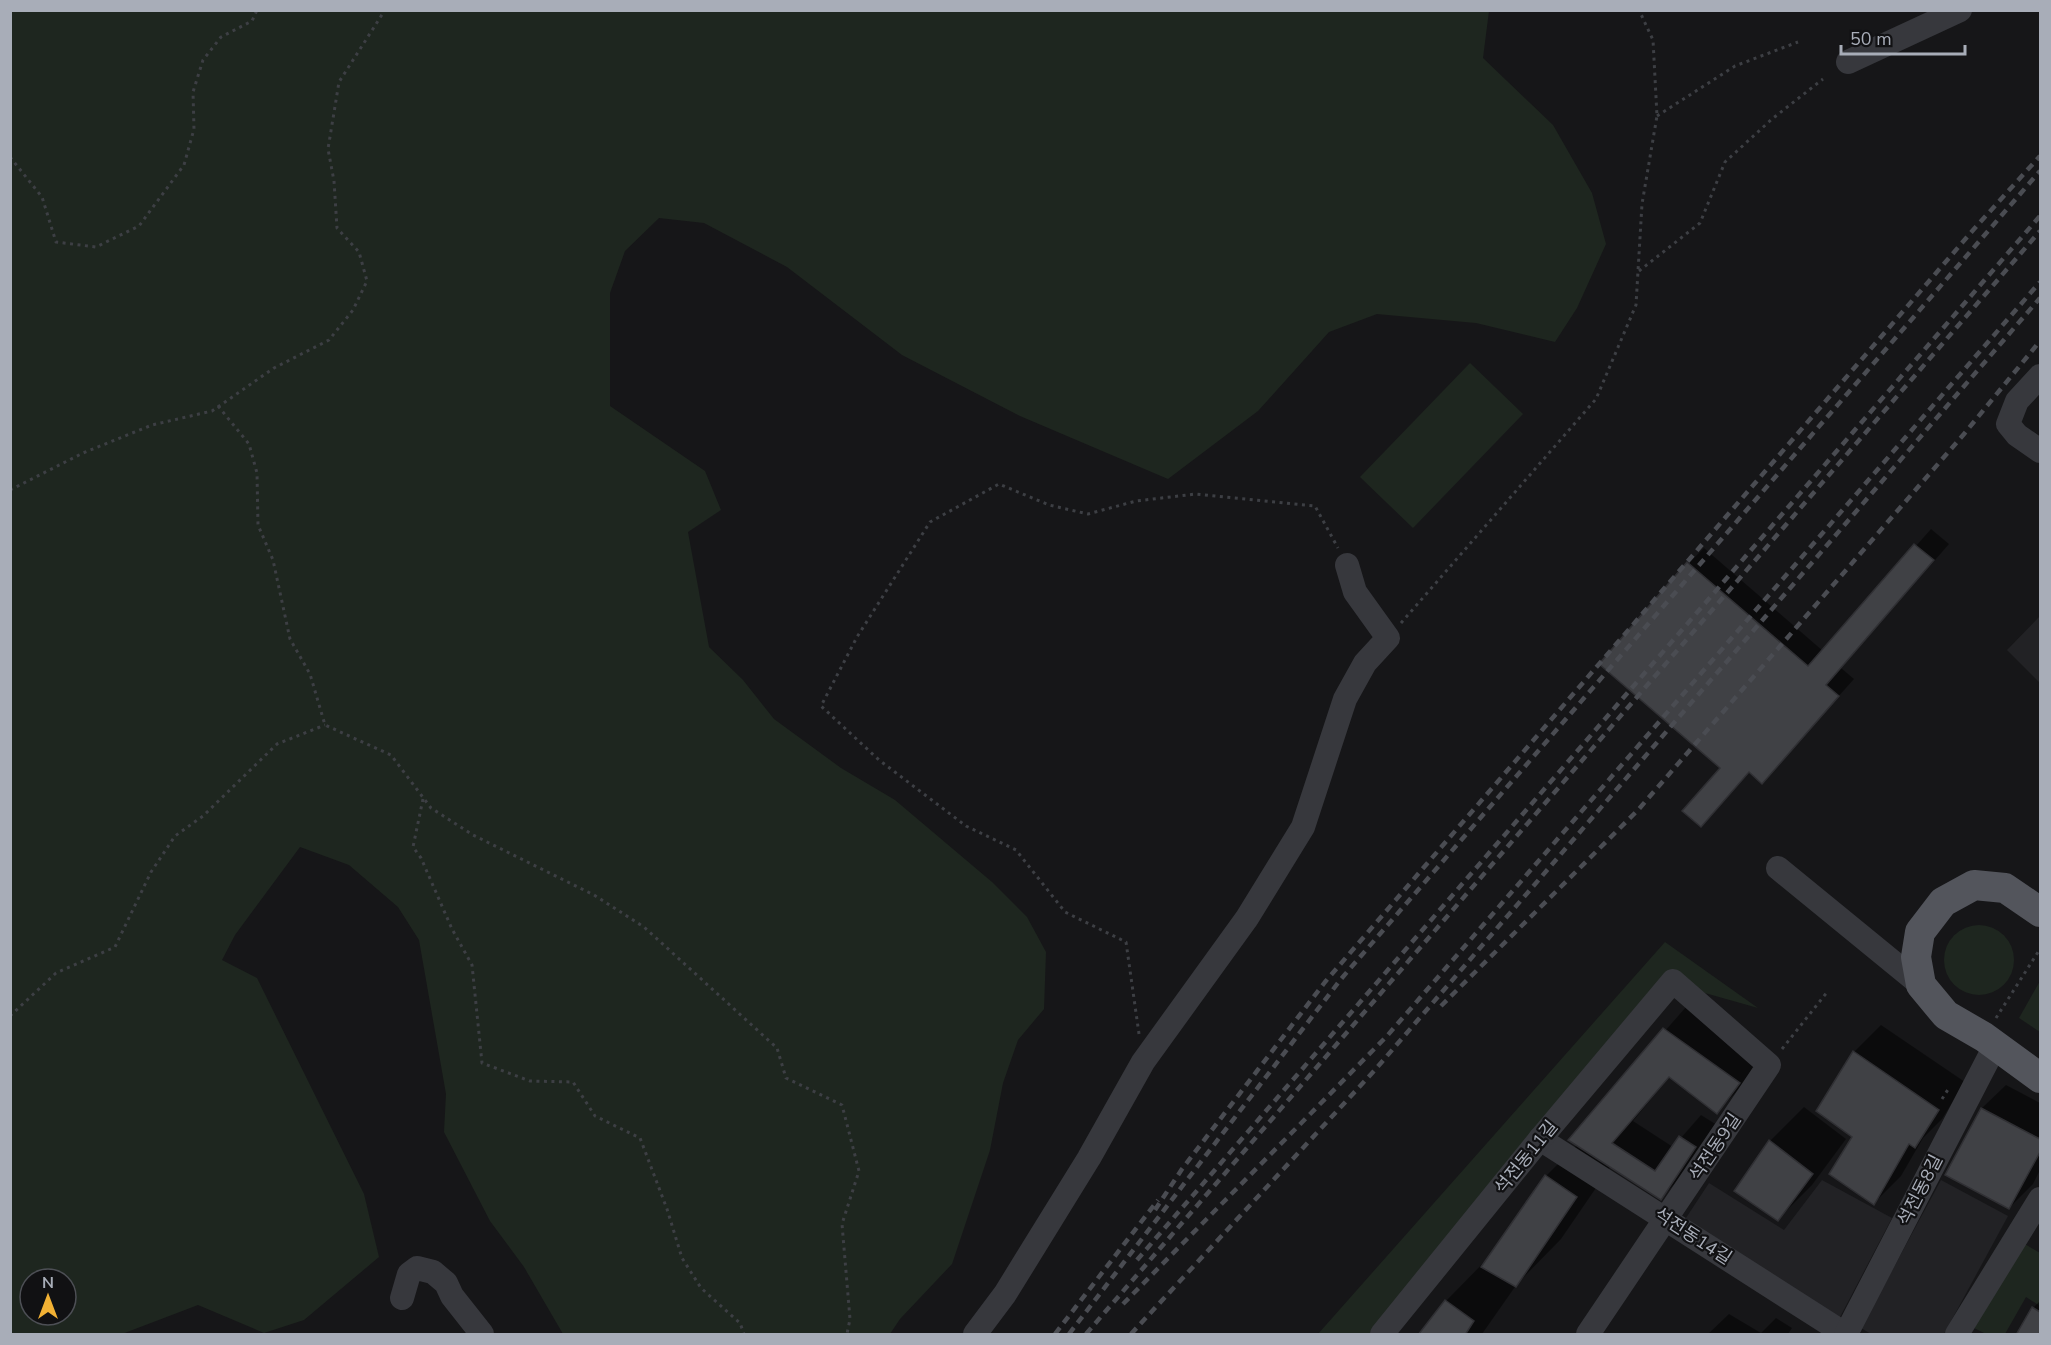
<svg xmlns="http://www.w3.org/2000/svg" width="2051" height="1345" viewBox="0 0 2051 1345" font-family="'Nunito Sans','Noto Sans KR',sans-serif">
<rect width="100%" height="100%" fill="#161618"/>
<!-- built -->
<g fill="#222225">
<path d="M 2040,616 L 2040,683 L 2007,650 Z"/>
<path d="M 1822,1180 L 1892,1218 L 1839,1319 L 1684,1221 L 1709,1183 L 1784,1230 Z"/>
<path d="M 1941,1180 L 2008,1216 L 1944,1334 L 1871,1334 L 1861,1328 Z"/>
</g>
<!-- green -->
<g fill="#1e261f" fill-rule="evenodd">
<path d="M 10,11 L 1489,11 L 1483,58 L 1553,125 L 1592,193 L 1606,244 L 1577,308 L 1555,342 L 1476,323 L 1377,314 L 1329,332 L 1258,411 L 1168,479 L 1020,416 L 902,355 L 787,267 L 704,223 L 659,218 L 625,251 L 610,293 L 610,406 L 705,471 L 721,510 L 688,532 L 709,647 L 743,680 L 774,719 L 841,768 L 895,800 L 992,882 L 1027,917 L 1046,952 L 1044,1009 L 1018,1040 L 1003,1083 L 990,1150 L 952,1264 L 900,1319 L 890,1334 L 563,1334 L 524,1267 L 490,1221 L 444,1132 L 446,1094 L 419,940 L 398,907 L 349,865 L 300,847 L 235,935 L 222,960 L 257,978 L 364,1194 L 379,1257 L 304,1320 L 264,1333 L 198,1305 L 122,1334 L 11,1334 ZM 30,1279 L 66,1279 L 66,1315 L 30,1315 Z"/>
<path d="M 1470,363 L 1523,414 L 1413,528 L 1360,477 Z"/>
<circle cx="1979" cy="960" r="35"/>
<path d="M 1665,942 L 1758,1008 L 1666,982 L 1373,1334 L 1318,1334 Z"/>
<path d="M 2040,981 L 2040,1032 L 2019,1018 Z"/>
<path d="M 2018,1240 L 2040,1253 L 2040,1306 L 2026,1297 L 2005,1334 L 1986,1334 L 1972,1327 Z"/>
</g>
<!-- shadow -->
<g fill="#0007">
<path d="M 1931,529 L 1949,544 L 1841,668 L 1854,679 L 1762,782 L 1750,771 L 1701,825 L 1722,768 L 1688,564 L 1704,548 L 1823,651 Z"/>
<path d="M 1686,1007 L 1760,1061 L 1738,1090 L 1717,1112 L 1670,1076 L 1633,1121 L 1673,1147 L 1701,1115 L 1717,1125 L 1682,1176 L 1661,1198 L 1611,1166 L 1561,1239 L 1517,1284 L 1482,1334 L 1420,1334 L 1446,1301 L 1490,1256 L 1546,1176 L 1578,1144 L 1570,1139 Z"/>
<path d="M 1881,1025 L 1965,1082 L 1942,1119 L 1923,1138 L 1901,1176 L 1874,1203 L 1854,1137 L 1854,1052 Z"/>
<path d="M 2006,1085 L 2040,1103 L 2040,1170 L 2033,1184 L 2009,1208 L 1947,1174 L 1982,1108 Z"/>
<path d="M 1804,1107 L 1846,1139 L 1812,1185 L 1778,1219 L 1770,1141 Z"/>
<path d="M 2040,1301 L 2040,1334 L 2018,1334 L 2033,1308 Z"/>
<path d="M 1729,1314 L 1761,1333 L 1776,1318 L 1792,1328 L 1788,1334 L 1708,1334 Z"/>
</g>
<!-- building -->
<g fill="#404145" stroke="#303034" stroke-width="1.5">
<path d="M 1914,544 L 1934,560 L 1826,685 L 1839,696 L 1762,784 L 1749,772 L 1701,827 L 1682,811 L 1720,768 L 1599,664 L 1687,562 L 1808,666 Z"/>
<path d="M 1663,1028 L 1740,1083 L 1717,1114 L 1669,1077 L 1612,1143 L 1655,1171 L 1679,1136 L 1696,1147 L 1661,1200 L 1568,1140 Z"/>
<path d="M 1853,1051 L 1939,1110 L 1915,1148 L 1909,1144 L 1874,1205 L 1829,1174 L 1852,1137 L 1816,1111 Z"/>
<path d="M 1981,1108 L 2040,1139 L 2040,1152 L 2009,1209 L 1945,1175 Z"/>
<path d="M 1769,1140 L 1813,1174 L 1778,1221 L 1734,1191 Z"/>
<path d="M 1545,1175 L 1577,1197 L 1516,1287 L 1481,1267 Z"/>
<path d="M 1445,1300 L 1474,1321 L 1465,1335 L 1418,1335 Z"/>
<path d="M 2032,1307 L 2040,1312 L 2040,1335 L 2016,1335 Z"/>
</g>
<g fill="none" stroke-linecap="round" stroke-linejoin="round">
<!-- path -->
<g stroke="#3d3f44" stroke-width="3" stroke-dasharray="3 4.5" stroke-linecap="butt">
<path d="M 1657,116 L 1735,66 L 1798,42"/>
<path d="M 10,157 L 42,197 L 56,242 L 96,247 L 139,226 L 184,165 L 194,129 L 193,92 L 203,60 L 221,37 L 252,21 L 257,10"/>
<path d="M 1639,271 L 1700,223 L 1725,162 L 1772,119 L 1823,79"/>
<path d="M 218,406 L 249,444 L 257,473 L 258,525 L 273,560 L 290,639 L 310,674 L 325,725 L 391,755 L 431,808 L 473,835 L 594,895 L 644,927 L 777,1048 L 786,1078 L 842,1105 L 859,1171 L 842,1224 L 850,1319 L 847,1334"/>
<path d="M 10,490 L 83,453 L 152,425 L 212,411 L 274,368 L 329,340 L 353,310 L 367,281 L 359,252 L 337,228 L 334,181 L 328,149 L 339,82 L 385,10"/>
<path d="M 1401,623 L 1596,399 L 1636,305 L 1642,204 L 1657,116 L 1653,40 L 1639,10"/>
<path d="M 423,799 L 413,847 L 421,858 L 452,929 L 472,965 L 482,1063 L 530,1081 L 573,1082 L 595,1116 L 640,1138 L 667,1209 L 682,1258 L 701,1288 L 740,1323 L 744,1334"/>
<path d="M 10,1016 L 56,973 L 115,947 L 151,872 L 175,836 L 203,816 L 277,744 L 325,725"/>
<path d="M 1996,1018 L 2040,949"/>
<path d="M 1139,1034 L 1126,942 L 1065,912 L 1016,850 L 966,826 L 879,760 L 821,706 L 857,637 L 930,522 L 999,484 L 1049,505 L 1088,514 L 1136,501 L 1196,494 L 1315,506 L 1338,548"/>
<path d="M 1782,1049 L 1828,991"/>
<path d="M 1942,1099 L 1949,1088"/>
</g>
<!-- minor -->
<g stroke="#37383d" stroke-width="24">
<path d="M 1848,62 L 1960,10"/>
<path d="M 2040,376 L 2017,401 L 2008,424 L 2017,435 L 2040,451"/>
<path d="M 1778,868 L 1921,985"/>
<path d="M 1540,1139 L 1845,1334"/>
<path d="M 402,1298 L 409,1274 L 417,1268 L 433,1272 L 446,1283 L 452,1296 L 482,1334"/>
<path d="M 975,1334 L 1005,1294 L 1089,1158 L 1143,1062 L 1247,918 L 1303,827 L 1345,699 L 1365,663 L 1388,638 L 1355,592 L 1347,565"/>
<path d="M 1382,1334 L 1540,1139 L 1673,981 L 1769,1065 L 1588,1334"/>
<path d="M 1846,1334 L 1995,1046"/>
<path d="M 1957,1334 L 2040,1199"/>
</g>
<!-- major -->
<path stroke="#53555c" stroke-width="30" d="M 2040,912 L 2005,888 L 1974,885 L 1943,902 L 1920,932 L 1916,957 L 1921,985 L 1946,1015 L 1984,1037 L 2040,1078"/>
<!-- rail -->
<g stroke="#4a4c52" stroke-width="4.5" stroke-dasharray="8 6" stroke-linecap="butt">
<path d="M 1441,1006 L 1638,810 L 1964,434 L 2040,341"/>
<path d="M 1155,1210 L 1182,1169 L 1325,982 L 1974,229 L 2040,156"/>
<path d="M 1137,1260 L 2040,216"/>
<path d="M 1123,1304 L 1387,1036 L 2040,282"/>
<path d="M 1055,1334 L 1158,1200"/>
<path d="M 1069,1334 L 1341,979 L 2040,171"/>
<path d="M 1086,1334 L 2040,231"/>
<path d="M 1131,1334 L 1374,1071 L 2040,298"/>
</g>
</g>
<g text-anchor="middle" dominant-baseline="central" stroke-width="4.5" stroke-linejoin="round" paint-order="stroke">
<!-- street labels -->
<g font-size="18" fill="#a8adb8" stroke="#111113">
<text transform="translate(1715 1147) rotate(-56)">석전동9길</text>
<text transform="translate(1526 1157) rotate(-51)">석전동11길</text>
<text transform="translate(1920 1190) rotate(-63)">석전동8길</text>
<text transform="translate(1693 1236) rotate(33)">석전동14길</text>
</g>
</g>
<!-- border -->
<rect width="2051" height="1345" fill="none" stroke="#a8adb8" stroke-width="24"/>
<!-- north arrow -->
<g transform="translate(48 1297)"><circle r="28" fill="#111113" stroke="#4d4f55" stroke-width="1.5"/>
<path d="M0-4.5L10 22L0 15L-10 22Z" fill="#f2b134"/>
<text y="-9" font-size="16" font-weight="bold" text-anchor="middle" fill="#a8adb8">N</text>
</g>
<!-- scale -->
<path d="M1841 45v9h124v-9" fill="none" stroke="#a8adb8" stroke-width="3"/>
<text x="1850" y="45" font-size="18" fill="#a8adb8" stroke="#111113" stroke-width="4.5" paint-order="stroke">50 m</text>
</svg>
